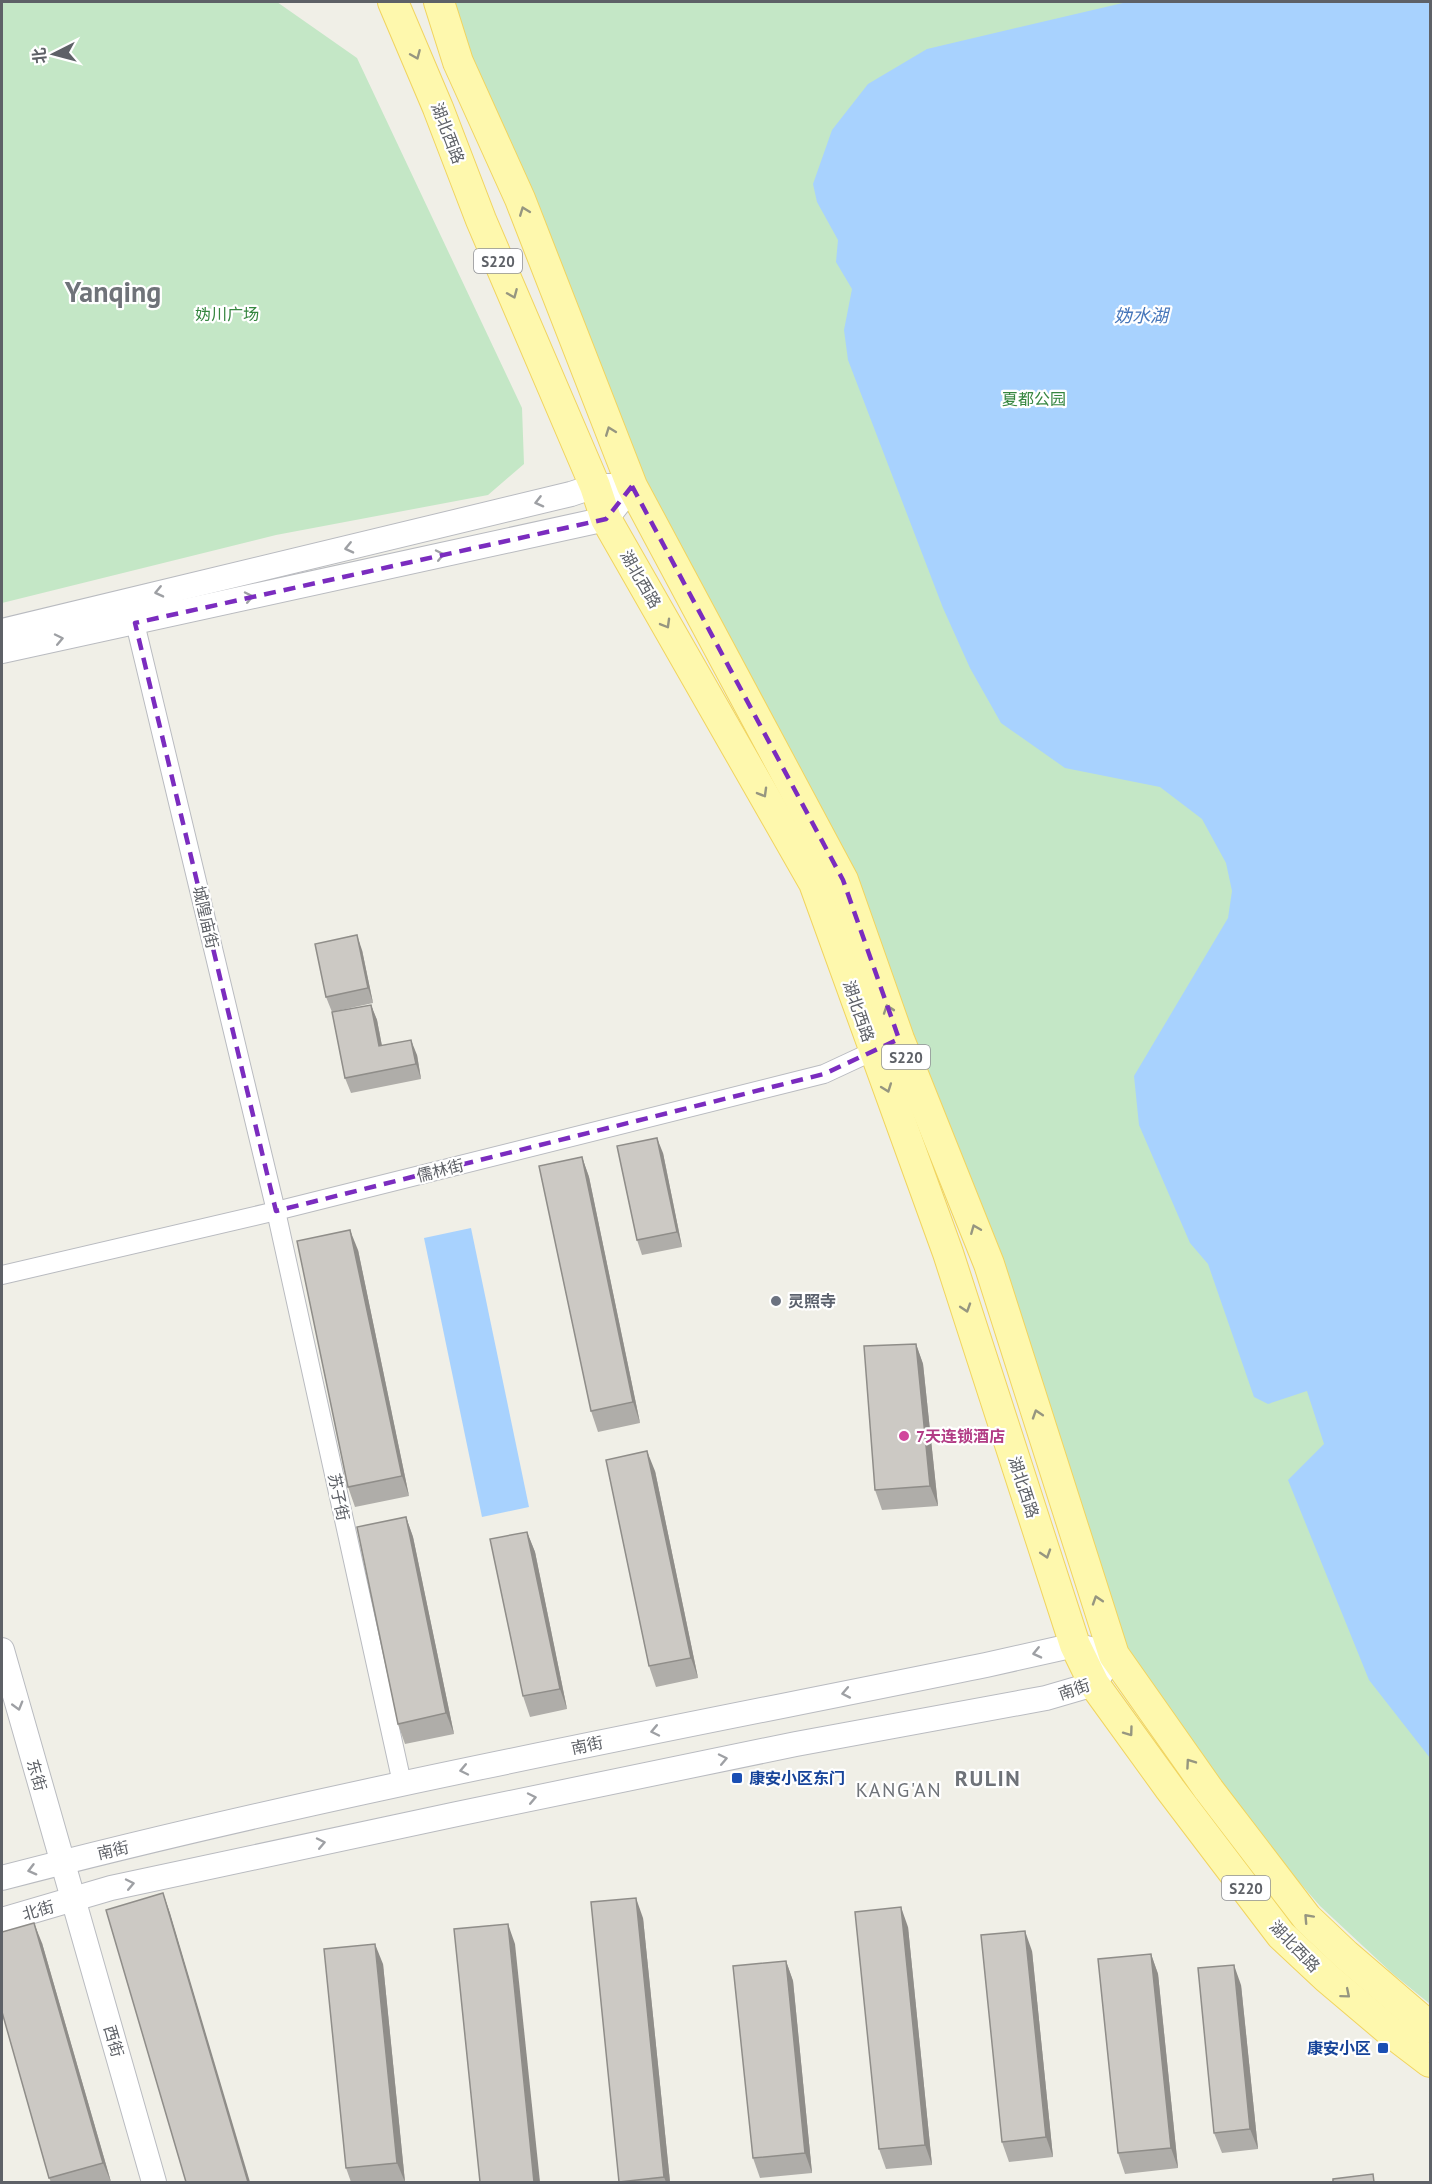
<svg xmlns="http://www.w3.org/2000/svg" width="1432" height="2184" viewBox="0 0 1432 2184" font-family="'PT Sans','Noto Sans SC',sans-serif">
<rect width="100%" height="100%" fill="#f0efe7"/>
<!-- green -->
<g fill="#c4e7c6">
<path d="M 2,2 L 277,2 L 357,58 L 522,408 L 524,464 L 488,495 L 276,535 L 2,603 Z"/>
<path d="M 439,2 L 1430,2 L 1430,2004 L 1393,1974 L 1320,1906 L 1213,1783 L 1114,1655 L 899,1039 L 632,486 Z"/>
</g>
<!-- water -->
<g fill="#a8d2fe">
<path d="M 1127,2 L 1430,2 L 1430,1758 L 1369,1680 L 1288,1480 L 1324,1444 L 1307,1391 L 1268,1404 L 1254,1397 L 1208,1264 L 1190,1243 L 1139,1125 L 1134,1076 L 1228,918 L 1232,891 L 1226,863 L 1202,819 L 1160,787 L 1065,768 L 1001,723 L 970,668 L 943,608 L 848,360 L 844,330 L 852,289 L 836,262 L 838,240 L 817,202 L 813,184 L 832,130 L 868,84 L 927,49 Z"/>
<path d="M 471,1228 L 529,1507 L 482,1517 L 424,1238 Z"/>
</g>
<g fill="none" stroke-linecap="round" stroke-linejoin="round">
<defs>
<g id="minor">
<path d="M 135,623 L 276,1211 L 402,1783"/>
<path d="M 2,1275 L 276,1211 L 824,1074 L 882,1047"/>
</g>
<g id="tertiary">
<path d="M 2,631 L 571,494 L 595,486 L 611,486"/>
<path d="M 2,651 L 606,519 L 632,486"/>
<path d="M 2,1650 L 154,2182"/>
<path d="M 2,1878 C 326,1793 657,1732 986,1665 L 1075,1645 L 1114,1655 L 1094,1684 L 1046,1698 L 796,1744 L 457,1814 L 111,1888 L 2,1920"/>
</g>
<g id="primary">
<path d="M 393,2 L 438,108 L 481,220 L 595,486 L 606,519 L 814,883 L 948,1253 L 1075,1645 L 1094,1684 L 1170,1789 L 1281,1935 L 1327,1978 L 1392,2033 L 1430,2062"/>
<path d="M 439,2 L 458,62 L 520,199 L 632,486 L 843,880 L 899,1039 L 989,1264 L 1114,1655 L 1209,1790 L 1307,1918 L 1346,1955 L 1430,2027"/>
</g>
</defs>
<!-- minor casing -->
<use href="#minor" stroke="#b9bbc0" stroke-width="20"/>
<!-- tertiary casing -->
<use href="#tertiary" stroke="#b9bbc0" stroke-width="26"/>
<!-- primary casing -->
<use href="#primary" stroke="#f1d45f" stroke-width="32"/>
<!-- minor -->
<use href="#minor" stroke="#fff" stroke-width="18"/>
<!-- tertiary -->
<use href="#tertiary" stroke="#fff" stroke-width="24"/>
<!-- primary -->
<use href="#primary" stroke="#fef8ad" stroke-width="30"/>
</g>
<!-- wall -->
<g fill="#afada9">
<path d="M 362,950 L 373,1003 L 332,1012 L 326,997 Z"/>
<path d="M 371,1005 L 377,1020 L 382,1046 L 417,1055 L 421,1079 L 351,1093 L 345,1078 Z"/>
<path d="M 663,1153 L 682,1247 L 642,1255 L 637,1240 Z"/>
<path d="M 582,1157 L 589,1177 L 640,1423 L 598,1432 L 591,1411 Z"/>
<path d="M 358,1250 L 409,1496 L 355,1507 L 348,1487 Z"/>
<path d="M 916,1344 L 923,1364 L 938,1506 L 882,1510 L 875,1490 Z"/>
<path d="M 655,1471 L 698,1678 L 656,1687 L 649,1666 Z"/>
<path d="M 406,1517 L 413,1537 L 454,1734 L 405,1744 L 398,1724 Z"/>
<path d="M 527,1532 L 535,1552 L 567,1709 L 530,1717 L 523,1696 Z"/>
<path d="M 591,1902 L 643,1918 L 670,2182 L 619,2182 Z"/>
<path d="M 908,1927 L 932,2165 L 886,2169 L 879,2149 Z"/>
<path d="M 42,1943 L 111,2182 L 51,2182 L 49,2178 Z"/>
<path d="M 1032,1951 L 1053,2157 L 1009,2162 L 1002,2142 Z"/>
<path d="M 1151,1954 L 1158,1974 L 1178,2168 L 1125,2174 L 1118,2153 Z"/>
<path d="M 786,1961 L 793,1981 L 812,2173 L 760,2178 L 753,2158 Z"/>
<path d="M 383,1964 L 405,2182 L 351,2182 L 346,2168 Z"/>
<path d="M 1241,1985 L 1258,2149 L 1222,2153 L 1214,2133 Z"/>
</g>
<!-- shaded-wall -->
<g fill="#8f8d89">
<path d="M 357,935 L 362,950 L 373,1003 L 368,988 Z"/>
<path d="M 371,1005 L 377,1020 L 385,1062 L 379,1046 Z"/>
<path d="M 411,1040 L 417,1055 L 421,1079 L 416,1064 Z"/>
<path d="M 657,1138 L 663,1153 L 682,1247 L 677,1232 Z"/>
<path d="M 582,1157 L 589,1177 L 640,1423 L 633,1402 Z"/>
<path d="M 350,1230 L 358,1250 L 409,1496 L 402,1476 Z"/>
<path d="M 916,1344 L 923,1364 L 938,1506 L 930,1486 Z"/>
<path d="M 647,1451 L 655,1471 L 698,1678 L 691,1658 Z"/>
<path d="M 406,1517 L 413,1537 L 454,1734 L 446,1713 Z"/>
<path d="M 527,1532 L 535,1552 L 567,1709 L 560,1689 Z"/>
<path d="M 163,1893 L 170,1913 L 250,2182 L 248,2182 Z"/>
<path d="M 636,1898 L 643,1918 L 670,2182 L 666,2182 L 664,2177 Z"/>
<path d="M 901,1907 L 908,1927 L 932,2165 L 925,2145 Z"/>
<path d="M 34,1923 L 42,1943 L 111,2182 L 103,2163 Z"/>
<path d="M 508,1924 L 515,1944 L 540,2182 L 534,2182 Z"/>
<path d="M 1025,1931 L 1032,1951 L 1053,2157 L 1046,2137 Z"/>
<path d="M 375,1944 L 383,1964 L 405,2182 L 397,2163 Z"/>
<path d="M 1151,1954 L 1158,1974 L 1178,2168 L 1171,2148 Z"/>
<path d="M 786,1961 L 793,1981 L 812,2173 L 805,2153 Z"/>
<path d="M 1234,1965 L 1241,1985 L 1258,2149 L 1250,2129 Z"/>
</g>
<!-- building -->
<g fill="#ccc9c4" stroke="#8f8d89" stroke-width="1.5">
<path d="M 357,935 L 368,988 L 326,997 L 315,944 Z"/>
<path d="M 371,1005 L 379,1046 L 411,1040 L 416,1064 L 345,1078 L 332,1012 Z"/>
<path d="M 657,1138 L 677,1232 L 637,1240 L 617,1146 Z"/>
<path d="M 582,1157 L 633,1402 L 591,1411 L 539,1166 Z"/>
<path d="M 350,1230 L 402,1476 L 348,1487 L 297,1241 Z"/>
<path d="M 916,1344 L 930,1486 L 875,1490 L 864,1346 Z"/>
<path d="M 647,1451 L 691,1658 L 649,1666 L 606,1460 Z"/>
<path d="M 406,1517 L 446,1713 L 398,1724 L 357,1527 Z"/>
<path d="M 527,1532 L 560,1689 L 523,1696 L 490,1539 Z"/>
<path d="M 163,1893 L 248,2182 L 186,2182 L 106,1910 Z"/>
<path d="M 636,1898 L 664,2177 L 619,2182 L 591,1902 Z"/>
<path d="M 901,1907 L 925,2145 L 879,2149 L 855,1912 Z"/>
<path d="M 34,1923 L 103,2163 L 49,2178 L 2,2012 L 2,1932 Z"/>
<path d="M 508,1924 L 534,2182 L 480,2182 L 454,1929 Z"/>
<path d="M 1025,1931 L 1046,2137 L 1002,2142 L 981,1935 Z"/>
<path d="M 375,1944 L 397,2163 L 346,2168 L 324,1949 Z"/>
<path d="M 1151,1954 L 1171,2148 L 1118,2153 L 1098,1959 Z"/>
<path d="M 786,1961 L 805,2153 L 753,2158 L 733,1966 Z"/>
<path d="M 1234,1965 L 1250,2129 L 1214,2133 L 1198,1968 Z"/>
<path d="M 1373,2174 L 1374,2182 L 1333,2182 L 1333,2179 Z"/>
</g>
<!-- one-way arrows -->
<defs><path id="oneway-chevron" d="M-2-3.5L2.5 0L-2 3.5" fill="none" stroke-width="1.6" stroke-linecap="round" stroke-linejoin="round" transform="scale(1.5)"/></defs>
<g stroke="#969680">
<use href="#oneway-chevron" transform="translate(416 55) rotate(67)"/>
<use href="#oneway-chevron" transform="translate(524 211) rotate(-111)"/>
<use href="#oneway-chevron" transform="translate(513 294) rotate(67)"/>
<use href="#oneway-chevron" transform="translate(610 431) rotate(-111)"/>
<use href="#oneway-chevron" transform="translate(666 624) rotate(60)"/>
<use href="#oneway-chevron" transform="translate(763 793) rotate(60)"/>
<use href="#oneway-chevron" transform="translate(888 1009) rotate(-109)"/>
<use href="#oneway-chevron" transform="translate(887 1088) rotate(70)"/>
<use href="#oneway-chevron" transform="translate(975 1229) rotate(-112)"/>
<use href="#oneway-chevron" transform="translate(966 1308) rotate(72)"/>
<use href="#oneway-chevron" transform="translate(1037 1414) rotate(-108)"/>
<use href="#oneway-chevron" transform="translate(1046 1554) rotate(72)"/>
<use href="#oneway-chevron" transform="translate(1097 1600) rotate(-108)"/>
<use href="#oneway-chevron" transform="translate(1129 1732) rotate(54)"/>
<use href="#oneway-chevron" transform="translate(1190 1763) rotate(-125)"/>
<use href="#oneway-chevron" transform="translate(1308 1918) rotate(-133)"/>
<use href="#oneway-chevron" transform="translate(1346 1994) rotate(40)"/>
</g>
<g stroke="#9ea0a4">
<use href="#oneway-chevron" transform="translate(539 502) rotate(166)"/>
<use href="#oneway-chevron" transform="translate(349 548) rotate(167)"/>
<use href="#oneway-chevron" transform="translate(440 555) rotate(-12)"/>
<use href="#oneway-chevron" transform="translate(159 592) rotate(167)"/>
<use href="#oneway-chevron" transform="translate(249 597) rotate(-12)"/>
<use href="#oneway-chevron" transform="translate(59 639) rotate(-12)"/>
<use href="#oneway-chevron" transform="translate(1037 1653) rotate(167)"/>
<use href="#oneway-chevron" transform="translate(846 1693) rotate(169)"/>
<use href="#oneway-chevron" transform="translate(18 1706) rotate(74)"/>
<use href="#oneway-chevron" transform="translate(655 1731) rotate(168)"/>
<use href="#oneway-chevron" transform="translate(723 1759) rotate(-12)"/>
<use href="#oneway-chevron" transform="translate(464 1770) rotate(168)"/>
<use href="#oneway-chevron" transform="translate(532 1798) rotate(-12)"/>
<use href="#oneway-chevron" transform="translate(321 1843) rotate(-12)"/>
<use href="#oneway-chevron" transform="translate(32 1870) rotate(165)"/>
<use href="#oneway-chevron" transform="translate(130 1884) rotate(-12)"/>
</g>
<!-- marked area -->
<path fill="none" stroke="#7b2cbf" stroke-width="4.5" stroke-dasharray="12 8" stroke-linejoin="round" d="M 632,486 L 843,880 L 899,1039 L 824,1074 L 276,1211 L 135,623 L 606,519 Z"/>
<!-- markers -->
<circle fill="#6b7280" stroke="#fff" stroke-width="2" cx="776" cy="1301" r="6"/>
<circle fill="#d1479c" stroke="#fff" stroke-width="2" cx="904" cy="1436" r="6"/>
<g fill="#1a4fb4" stroke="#fff" stroke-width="2">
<rect x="731" y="1772" width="12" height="12" rx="3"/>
<rect x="1377" y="2042" width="12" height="12" rx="3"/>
</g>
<g text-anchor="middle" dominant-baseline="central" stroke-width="4.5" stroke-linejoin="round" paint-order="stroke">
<!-- shield labels -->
<g fill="#fff" stroke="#8e9095" stroke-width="1.5">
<rect x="474" y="249" width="48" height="24" rx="4.5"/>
<rect x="882" y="1045" width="48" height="24" rx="4.5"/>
<rect x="1222" y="1876" width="48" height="24" rx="4.5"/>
</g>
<g font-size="15" font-weight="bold" fill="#5e6167">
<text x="498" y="261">S220</text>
<text x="906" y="1057">S220</text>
<text x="1246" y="1888">S220</text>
</g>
<!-- street labels -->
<g font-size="16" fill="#5e6167" stroke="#fff">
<text transform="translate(448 133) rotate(69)">湖北西路</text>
<text transform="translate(641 579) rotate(60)">湖北西路</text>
<text transform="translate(206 917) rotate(77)">城隍庙街</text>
<text transform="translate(859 1011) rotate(71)">湖北西路</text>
<text transform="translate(440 1170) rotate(-14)">儒林街</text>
<text transform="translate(1024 1487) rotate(72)">湖北西路</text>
<text transform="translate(339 1497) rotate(78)">苏子街</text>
<text transform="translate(1074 1689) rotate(-19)">南街</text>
<text transform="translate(587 1745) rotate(-12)">南街</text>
<text transform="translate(37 1775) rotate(74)">东街</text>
<text transform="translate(113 1850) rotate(-13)">南街</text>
<text transform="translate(38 1910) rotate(-16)">北街</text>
<text transform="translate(1295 1946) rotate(46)">湖北西路</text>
<text transform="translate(114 2041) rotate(74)">西街</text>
</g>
<!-- park labels -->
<g font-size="16" fill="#368640" stroke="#fff">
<text x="227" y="314">妫川广场</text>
<text x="1034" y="399">夏都公园</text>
</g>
<!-- worship labels -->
<g font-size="16" font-weight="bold" fill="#5b616d" stroke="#fff" text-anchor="start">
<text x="788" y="1301">灵照寺</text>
</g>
<!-- hotel labels -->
<g font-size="16" font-weight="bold" fill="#b23c85" stroke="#fff" text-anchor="start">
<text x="916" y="1436">7天连锁酒店</text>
</g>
<!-- transit labels -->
<g font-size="16" font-weight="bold" fill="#164399" stroke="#fff" text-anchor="start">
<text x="749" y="1778">康安小区东门</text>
<text x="1371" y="2048" text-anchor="end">康安小区</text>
</g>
<!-- water labels -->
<g font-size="18" font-style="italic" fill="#4676ba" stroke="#fff">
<text x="1141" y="315">妫水湖</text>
</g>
<!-- quarter labels -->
<g font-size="20" letter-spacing="1.5" fill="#6f7379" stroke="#fff">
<text x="899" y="1790">KANG'AN</text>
</g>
<!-- district labels -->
<g font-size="22" font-weight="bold" letter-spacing="1.5" fill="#6f7379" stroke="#fff">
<text x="988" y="1778">RULIN</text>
</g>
<!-- town labels -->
<g font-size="28" font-weight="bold" fill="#6f7379" stroke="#fff">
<text x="113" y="291">Yanqing</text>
</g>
</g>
<!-- border -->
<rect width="1432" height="2184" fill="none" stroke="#5e6167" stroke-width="6"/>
<!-- north arrow -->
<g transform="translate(54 54) rotate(264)" stroke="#ffffff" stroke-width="4.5" paint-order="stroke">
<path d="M0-4.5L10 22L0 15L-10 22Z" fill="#5e6167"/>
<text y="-9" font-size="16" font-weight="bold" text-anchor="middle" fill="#5e6167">北</text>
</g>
</svg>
